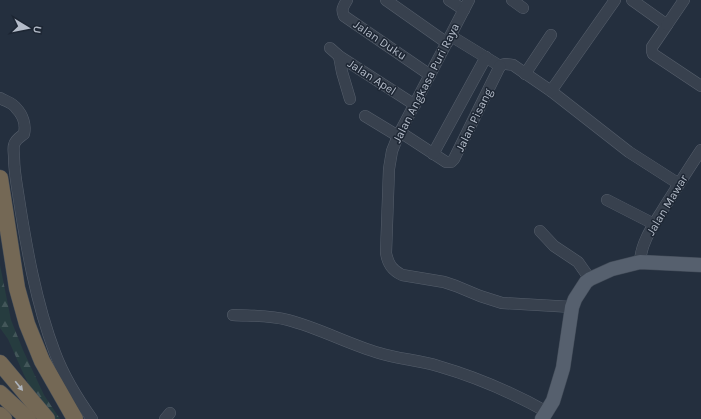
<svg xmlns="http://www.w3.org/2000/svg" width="701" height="419" viewBox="0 0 701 419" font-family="Karla,sans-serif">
<defs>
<pattern id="forest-firs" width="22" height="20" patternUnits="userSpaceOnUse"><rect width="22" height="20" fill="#263c3f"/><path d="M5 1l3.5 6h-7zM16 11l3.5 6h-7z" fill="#435659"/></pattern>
</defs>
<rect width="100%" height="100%" fill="#242f3e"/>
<!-- forest -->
<path fill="url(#forest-firs)" d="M 0,265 L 11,320 L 23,350 L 44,395 L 60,419 L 50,419 L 38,402 L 24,375 L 8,339 L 0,328 Z"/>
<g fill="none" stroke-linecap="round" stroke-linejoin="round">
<defs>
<g id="minor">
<path d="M 347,0 C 343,7 341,9 344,16 L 430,75"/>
<path d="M 386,0 L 447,43"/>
<path d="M 449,0 L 464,10"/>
<path d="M 469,0 L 398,136 L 392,151 L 389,169 L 386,253 C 388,264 392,270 402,275 L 444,282 L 456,286 L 480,296 L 502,303 L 572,307"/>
<path d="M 512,0 L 523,8"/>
<path d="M 632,0 L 667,25 L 652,47 L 652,51 L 653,54 L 701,86"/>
<path d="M 667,25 L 684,0"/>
<path d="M 451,36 L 500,66"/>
<path d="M 330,48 L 339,56 L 415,105"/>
<path d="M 339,56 L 342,72 L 350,99"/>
<path d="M 500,66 C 504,63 507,64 513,65 L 551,91 L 629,152 L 679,184"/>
<path d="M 525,74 L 551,35"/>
<path d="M 551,91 L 615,0"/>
<path d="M 0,98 C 5,101 13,103 16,108 C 23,115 26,125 24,134 C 20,137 15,140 14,145 C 13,149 14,153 14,157 C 14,169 16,181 18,193 C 26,246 36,303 55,353 C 64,377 77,398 92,419"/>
<path d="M 365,116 L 398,136"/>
<path d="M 400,132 L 446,162 L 451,162 L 454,159 L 500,66"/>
<path d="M 433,154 L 486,57"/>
<path d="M 607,200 L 654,224"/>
<path d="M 540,231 L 554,246 L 578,262 L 590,279"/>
<path d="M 640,262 C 641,241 655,223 665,206 C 677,187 689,168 701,150"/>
<path d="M 233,315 C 251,316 270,315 288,320 C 319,328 348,344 379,353 C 398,359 419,360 438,366 C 476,377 513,393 547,412"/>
<path d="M 165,419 L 170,413"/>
</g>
<path id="major" d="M 542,419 L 553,401 L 563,368 L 572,307 L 575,299 L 586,282 L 590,279 L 612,269 L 640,262 L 701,265"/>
<g id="highway">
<path d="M 0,178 L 17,288 L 27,324 L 42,361 L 75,419"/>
<path d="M 0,363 L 47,419"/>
<path d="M 0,393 L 28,419"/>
<path d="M 0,415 L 4,419"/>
</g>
</defs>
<!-- minor casing -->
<use href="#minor" stroke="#565f6c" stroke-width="12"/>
<!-- major casing -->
<use href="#major" stroke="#414a57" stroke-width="15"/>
<!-- highway casing -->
<use href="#highway" stroke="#434c59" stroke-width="17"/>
<!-- minor -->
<use href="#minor" stroke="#38414e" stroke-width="11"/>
<!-- major -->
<use href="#major" stroke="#56606e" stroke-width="14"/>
<!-- highway -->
<use href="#highway" stroke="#746855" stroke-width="16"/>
</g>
<!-- one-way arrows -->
<defs><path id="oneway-solid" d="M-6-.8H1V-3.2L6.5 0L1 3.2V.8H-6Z"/></defs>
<use fill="#aeb4bd" href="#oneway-solid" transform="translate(19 386) rotate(51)"/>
<g text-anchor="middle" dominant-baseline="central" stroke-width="3" stroke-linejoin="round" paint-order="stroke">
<!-- street labels -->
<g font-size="12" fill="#b4bcc9" stroke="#1d2633">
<text transform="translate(380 40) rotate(34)">Jalan Duku</text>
<text transform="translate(372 77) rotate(33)">Jalan Apel</text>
<text transform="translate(426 83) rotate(-63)">Jalan Angkasa Puri Raya</text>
<text transform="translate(474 120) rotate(-64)">Jalan Pisang</text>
<text transform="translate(667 205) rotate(-59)">Jalan Mawar</text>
</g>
</g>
<!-- north arrow -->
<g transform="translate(28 28) rotate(100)" stroke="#1d2633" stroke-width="3" paint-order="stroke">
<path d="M0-3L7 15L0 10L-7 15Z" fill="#b4bcc9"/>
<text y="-6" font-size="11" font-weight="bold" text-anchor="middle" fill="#b4bcc9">U</text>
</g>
</svg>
